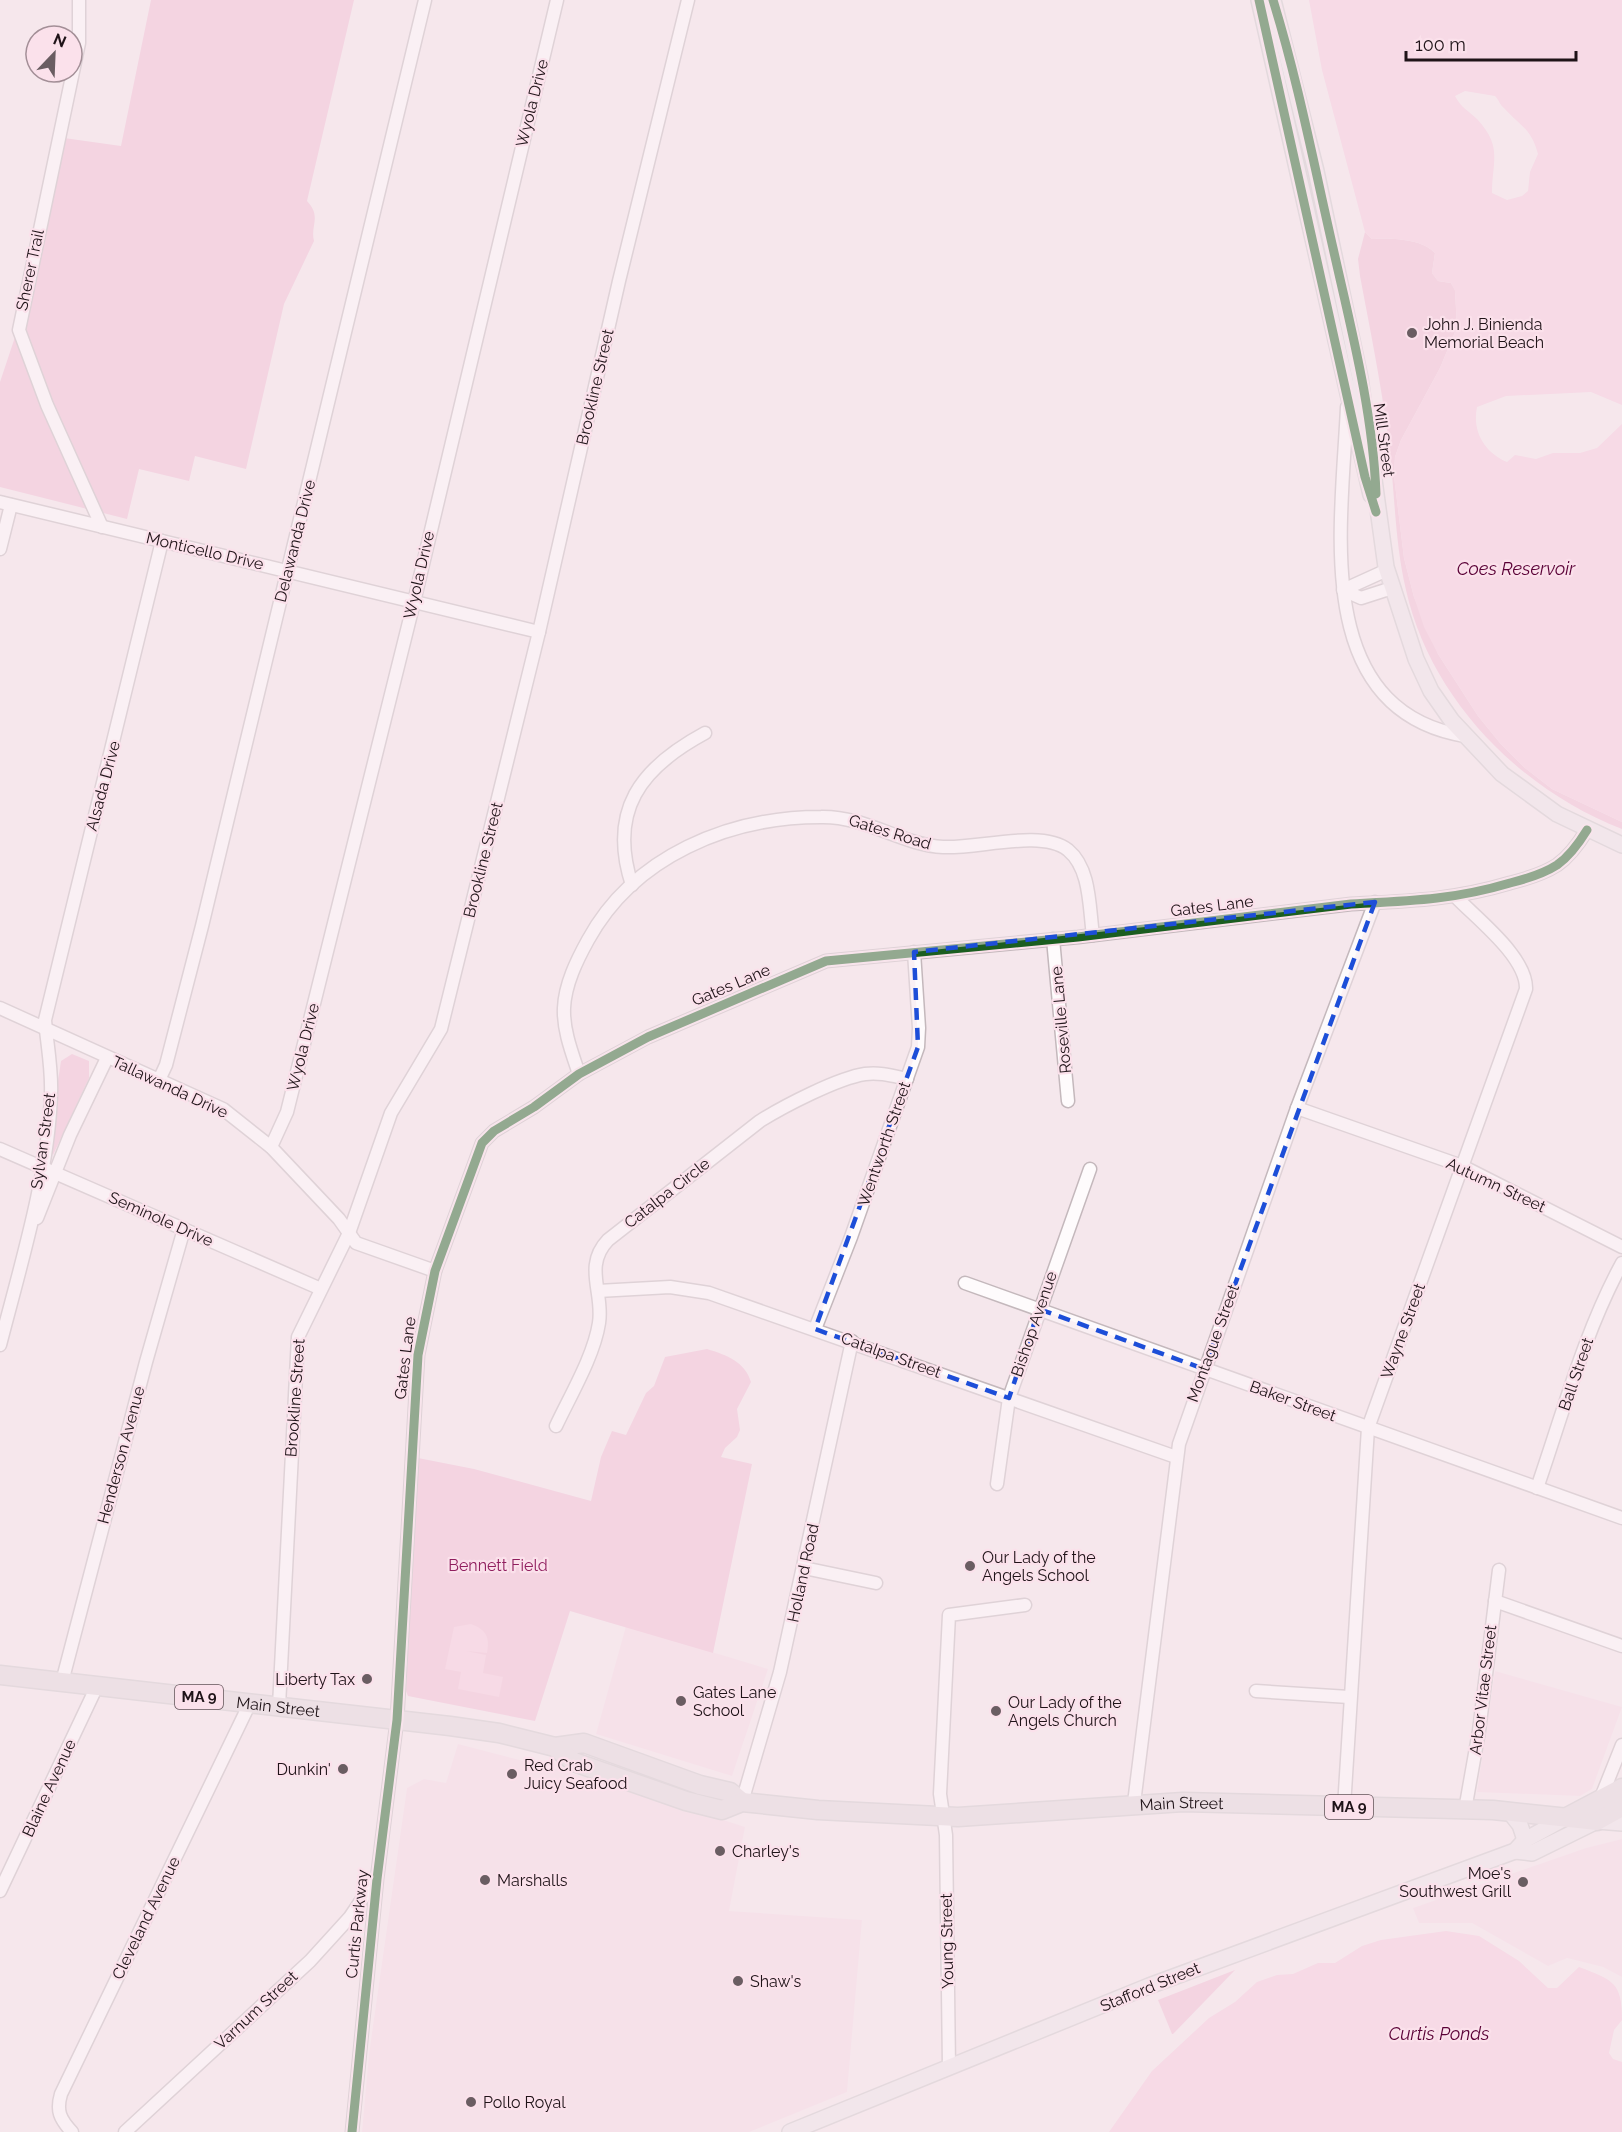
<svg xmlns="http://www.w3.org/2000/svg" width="1622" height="2132" viewBox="0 0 1622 2132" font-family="Raleway,sans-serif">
<rect width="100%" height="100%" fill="#f5e7ec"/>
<!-- built -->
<g fill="#f7dae5">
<path d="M 626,1626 L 768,1669 L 732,1776 L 596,1734 Z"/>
<path d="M 1495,1671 L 1622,1707 L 1592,1789 L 1580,1796 L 1477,1792 Z"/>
<path d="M 458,1744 L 609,1783 L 745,1827 L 729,1911 L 862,1920 L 847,2092 L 749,2132 L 362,2132 L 369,2054 L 407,1788 L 424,1779 L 446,1783 Z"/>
<path d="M 1622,1839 L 1622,1977 L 1603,1967 L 1567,1958 L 1548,1966 L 1472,1923 L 1419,1923 L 1413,1908 L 1586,1848 Z"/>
</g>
<!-- green -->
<g fill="#f1bdd3">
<path d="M 151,0 L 354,0 L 307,201 C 322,217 310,225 314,241 L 284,304 L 246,469 L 195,456 L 189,481 L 139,469 L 127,519 L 0,487 L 0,382 L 36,274 L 64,138 L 121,146 Z"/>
<path d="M 1365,232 L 1372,239 C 1391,238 1421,238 1435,253 L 1432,273 L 1438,281 L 1451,283 L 1455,290 L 1457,327 L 1440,368 L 1401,440 L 1395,457 L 1394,476 L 1404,558 L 1414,597 L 1438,654 L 1478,716 L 1500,743 L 1525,768 L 1552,789 L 1622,822 L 1622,829 C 1520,790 1430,698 1406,590 C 1394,539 1395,488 1388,437 C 1381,383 1370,329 1360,276 L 1358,259 Z"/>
<path d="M 72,1054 L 89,1061 L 89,1078 L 53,1155 L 48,1148 L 61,1061 Z"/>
<path d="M 707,1349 C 727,1355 745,1362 751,1382 L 737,1409 L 740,1430 L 737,1437 L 725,1448 L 721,1457 L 752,1464 L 713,1653 L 570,1611 L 535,1721 L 408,1696 L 406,1691 L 418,1458 L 474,1469 L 591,1501 L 601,1457 L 612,1431 L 626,1435 L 646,1393 L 654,1386 L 665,1357 Z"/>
<path d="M 1235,1970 L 1173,2034 L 1172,2034 L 1158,2000 Z"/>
</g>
<!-- water -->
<g fill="#f8cadd" fill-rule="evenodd">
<path d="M 1309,0 L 1622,0 L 1622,405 L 1591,392 L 1506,396 L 1477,407 C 1472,431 1484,452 1507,462 L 1515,455 L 1536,459 L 1553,453 L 1580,453 L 1597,448 L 1622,424 L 1622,822 L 1552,789 L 1525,768 L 1500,743 L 1478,716 L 1438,654 L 1424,627 L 1414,597 L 1404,558 L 1394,476 L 1395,457 L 1401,440 L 1440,368 L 1457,327 L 1455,291 L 1451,283 L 1438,281 L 1432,273 L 1435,253 C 1421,238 1391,238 1372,239 L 1365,232 L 1322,70 ZM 1465,91 L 1495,96 C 1499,100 1500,105 1504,108 C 1520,126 1531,128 1538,154 L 1530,172 L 1528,191 L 1522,196 L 1507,200 L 1492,193 C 1492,161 1503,147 1477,119 C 1469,111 1461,108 1455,96 Z"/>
<path d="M 471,1624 C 487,1630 490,1638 487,1653 L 466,1651 L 486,1655 L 483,1673 L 503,1677 L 499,1697 L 458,1689 L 461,1672 L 445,1669 L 454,1627 Z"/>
<path d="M 1446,1931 L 1479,1936 L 1519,1961 L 1548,1988 L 1557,1988 L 1579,1967 C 1613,1980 1622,1982 1622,2020 L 1614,2030 L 1609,2053 L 1613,2059 L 1622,2062 L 1622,2132 L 1109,2132 L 1152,2071 L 1209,2018 L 1235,2002 L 1257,1982 L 1277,1975 L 1293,1974 L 1318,1963 L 1335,1963 L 1362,1946 L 1381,1940 Z"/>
</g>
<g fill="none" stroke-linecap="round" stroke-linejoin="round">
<defs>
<g id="minor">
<path d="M 79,0 L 79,43 L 19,330 L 47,405 L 102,527"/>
<path d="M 1347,407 C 1342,523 1309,710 1465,736"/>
<path d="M 0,502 L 539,632"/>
<path d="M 0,549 L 11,505"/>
<path d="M 1387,570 L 1343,590 L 1361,598 L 1392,588"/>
<path d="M 632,885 C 608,811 640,768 705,733"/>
<path d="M 1053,939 L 1068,1101"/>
<path d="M 0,1008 L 223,1109 L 271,1147 L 339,1219 L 356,1243 L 435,1271"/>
<path d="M 579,1074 C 572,1053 563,1030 564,1008 C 565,984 577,960 588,940 C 634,856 729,817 821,817 C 866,816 902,845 943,847 C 978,849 1041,829 1068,850 C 1091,869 1089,908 1093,935"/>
<path d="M 159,1080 L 166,1065 L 202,926 L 425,0"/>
<path d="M 1297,1108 L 1462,1166 L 1622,1247"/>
<path d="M 271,1147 L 287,1112 L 414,602 L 557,0"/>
<path d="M 0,1149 L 321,1289"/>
<path d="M 37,1218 L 70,1135 L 107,1058"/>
<path d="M 965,1283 L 1622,1518"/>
<path d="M 598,1291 L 670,1287 L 709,1293 L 1176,1457"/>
<path d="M 815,1329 L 851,1237 L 918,1047 L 919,1028 L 914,952"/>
<path d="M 0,1345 C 20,1267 49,1173 51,1093 C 52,1068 47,1044 45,1020 L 162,541"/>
<path d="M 556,1426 C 570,1396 594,1356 599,1323 C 604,1293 583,1266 608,1240 L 760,1121 C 784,1106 838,1078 865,1074 C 880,1072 893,1076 907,1079"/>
<path d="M 997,1484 L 1009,1398 L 1090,1169"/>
<path d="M 1537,1488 C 1563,1413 1584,1333 1622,1263"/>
<path d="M 804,1568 L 876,1583"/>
<path d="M 1495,1601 L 1622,1646"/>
<path d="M 62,1682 L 146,1362 L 184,1229"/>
<path d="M 1256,1691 L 1349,1697"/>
<path d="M 279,1706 L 298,1337 L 349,1233 L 391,1113 L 441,1029 L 539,632 L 619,281 L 688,0"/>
<path d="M 1600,1800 L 1622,1745"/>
<path d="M 742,1802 L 780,1672 L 852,1341"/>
<path d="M 1134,1803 L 1179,1444 L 1297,1108 L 1375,902"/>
<path d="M 1344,1807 L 1368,1428 L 1526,989 C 1527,957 1477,919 1456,897"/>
<path d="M 1465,1810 L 1479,1731 L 1499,1570"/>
<path d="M 0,1891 L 97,1686"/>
<path d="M 949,2067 L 946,1835 L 940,1794 L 949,1615 L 1025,1605"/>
<path d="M 72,2132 C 60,2119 56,2111 61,2094 L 250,1703"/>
<path d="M 125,2132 L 310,1961 L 350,1917 L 375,1880"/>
<path d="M 352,2132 L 377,1879 L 397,1720 L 418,1355 L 435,1271 L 482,1143 L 494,1131 L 534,1107 L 579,1074 L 648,1037 L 826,961 L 1078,937 L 1351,904 C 1409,901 1453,900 1510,883 C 1526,879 1543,874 1557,865 C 1570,856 1579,843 1587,830"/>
</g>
<g id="major">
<path d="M 1259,0 L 1371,495"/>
<path d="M 1273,0 L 1316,171 L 1360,378 L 1386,567 L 1416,659 L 1431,691 L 1452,721 L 1502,774 L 1557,814 L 1622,845"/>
<path d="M 1509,1811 L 1520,1825 L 1525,1840"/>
<path d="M 1515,1851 L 1532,1853 L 1597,1821 L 1622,1823"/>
<path d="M 790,2132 L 1149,1986 L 1515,1851 L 1525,1840 L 1565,1818"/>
</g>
<g id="highway">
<path id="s1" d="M 0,1675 L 450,1726 L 499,1733 L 555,1747 L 584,1743 L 700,1785 L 730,1792 L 742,1802"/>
<path id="s2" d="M 555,1747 L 574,1762 L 686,1801 L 722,1810 L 742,1802 L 818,1810 L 958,1817 L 1183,1802 L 1493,1810 L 1597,1821 L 1622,1807"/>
<path d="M 1567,1817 L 1622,1788"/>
</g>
</defs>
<!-- minor casing -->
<use href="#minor" stroke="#c4b8bc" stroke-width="15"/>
<!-- major casing -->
<use href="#major" stroke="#cec7ca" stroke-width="18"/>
<!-- highway casing -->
<use href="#highway" stroke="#cec7ca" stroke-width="21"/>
<!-- minor -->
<use href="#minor" stroke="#fefbfc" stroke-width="12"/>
<!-- major -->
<use href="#major" stroke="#ede5e9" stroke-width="15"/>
<!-- highway -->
<use href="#highway" stroke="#e3d7dc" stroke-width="18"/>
<defs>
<g id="cycleway">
<path d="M 1259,0 L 1365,477 L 1376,512"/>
<path d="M 1273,0 C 1298,81 1314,165 1333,248 C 1351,328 1373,412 1376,494"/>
<path d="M 352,2132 L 377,1879 L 397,1720 L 418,1355 L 435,1271 L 482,1143 L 494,1131 L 534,1107 L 579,1074 L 648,1037 L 826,961 L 1078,937 L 1351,904 C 1409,901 1453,900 1510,883 C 1526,879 1543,874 1557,865 C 1570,856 1579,843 1587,830"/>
</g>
</defs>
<!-- cycleway casing -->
<use href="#cycleway" stroke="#fbe1eb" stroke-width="13"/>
<!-- cycleway -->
<use href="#cycleway" stroke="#1b5e20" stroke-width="9"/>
</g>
<!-- marked area -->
<path d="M0 0H1622V2132H0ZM 1375,902 L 1204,1369 L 1039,1309 L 1009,1398 L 815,1329 L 918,1047 L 914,952 Z" fill="#f5e7ec" fill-opacity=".55" fill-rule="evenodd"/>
<path fill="none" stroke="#1d4ed8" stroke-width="4.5" stroke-dasharray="12 8" stroke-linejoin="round" d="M 1375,902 L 1204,1369 L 1039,1309 L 1009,1398 L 815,1329 L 918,1047 L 914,952 Z"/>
<!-- markers -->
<g fill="#6a5d62" stroke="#fbe1eb" stroke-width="2">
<circle cx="1412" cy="333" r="6"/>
<circle cx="970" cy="1566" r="6"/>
<circle cx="367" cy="1679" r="6"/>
<circle cx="681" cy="1701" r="6"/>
<circle cx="996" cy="1711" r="6"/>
<circle cx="343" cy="1769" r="6"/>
<circle cx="512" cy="1774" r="6"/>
<circle cx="720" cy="1851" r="6"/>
<circle cx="485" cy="1880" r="6"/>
<circle cx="1523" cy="1882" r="6"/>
<circle cx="738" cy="1981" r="6"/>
<circle cx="471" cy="2102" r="6"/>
</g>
<g text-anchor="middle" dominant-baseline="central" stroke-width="4.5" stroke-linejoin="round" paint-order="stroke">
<!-- shield labels -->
<g fill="#fbe1eb" stroke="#615157" stroke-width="1.5">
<rect x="175" y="1685" width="48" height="24" rx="4.5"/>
<rect x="1325" y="1795" width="48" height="24" rx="4.5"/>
</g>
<g font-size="15" font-weight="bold" fill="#1f1318">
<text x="199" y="1697">MA 9</text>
<text x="1349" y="1807">MA 9</text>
</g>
<!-- street labels -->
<g font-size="16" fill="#1f1318" stroke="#fbe1eb">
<text transform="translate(532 103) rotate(-76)">Wyola Drive</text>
<text transform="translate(30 270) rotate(-78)">Sherer Trail</text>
<text transform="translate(595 387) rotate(-77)">Brookline Street</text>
<text transform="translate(1384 440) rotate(82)">Mill Street</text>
<text transform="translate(295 541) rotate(-76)">Delawanda Drive</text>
<text transform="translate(205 551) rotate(13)">Monticello Drive</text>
<text transform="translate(419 575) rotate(-77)">Wyola Drive</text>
<text transform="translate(103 786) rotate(-75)">Alsada Drive</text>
<text transform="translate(890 832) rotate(17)">Gates Road</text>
<text transform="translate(483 860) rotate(-76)">Brookline Street</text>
<text transform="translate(1212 906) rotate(-7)">Gates Lane</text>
<text transform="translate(731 985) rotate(-23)">Gates Lane</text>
<text transform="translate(1061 1020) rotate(-95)">Roseville Lane</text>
<text transform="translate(303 1047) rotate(-76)">Wyola Drive</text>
<text transform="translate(170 1087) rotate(25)">Tallawanda Drive</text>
<text transform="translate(43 1141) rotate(-82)">Sylvan Street</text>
<text transform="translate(884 1144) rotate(-71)">Wentworth Street</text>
<text transform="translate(1496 1185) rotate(25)">Autumn Street</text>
<text transform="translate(667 1193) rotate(-38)">Catalpa Circle</text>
<text transform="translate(161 1219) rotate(24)">Seminole Drive</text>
<text transform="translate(1034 1324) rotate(-71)">Bishop Avenue</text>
<text transform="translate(1403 1331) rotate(-70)">Wayne Street</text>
<text transform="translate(1213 1343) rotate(-70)">Montague Street</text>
<text transform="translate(891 1355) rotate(20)">Catalpa Street</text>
<text transform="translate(405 1358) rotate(-83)">Gates Lane</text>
<text transform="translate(1576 1374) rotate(-71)">Ball Street</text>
<text transform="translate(295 1398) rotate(-86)">Brookline Street</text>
<text transform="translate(1293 1401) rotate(20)">Baker Street</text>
<text transform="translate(121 1455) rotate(-75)">Henderson Avenue</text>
<text transform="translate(803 1573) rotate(-78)">Holland Road</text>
<text transform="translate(1483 1690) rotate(-83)">Arbor Vitae Street</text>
<text stroke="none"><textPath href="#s1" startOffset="280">Main Street</textPath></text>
<text transform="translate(49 1788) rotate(-65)">Blaine Avenue</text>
<text stroke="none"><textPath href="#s2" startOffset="642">Main Street</textPath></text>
<text transform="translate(146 1918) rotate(-64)">Cleveland Avenue</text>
<text transform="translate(357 1924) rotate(-84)">Curtis Parkway</text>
<text transform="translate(947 1941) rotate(-91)">Young Street</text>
<text transform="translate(1150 1987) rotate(-22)">Stafford Street</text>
<text transform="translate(256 2010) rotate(-43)">Varnum Street</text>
</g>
<!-- poi labels -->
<g font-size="16" fill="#1f1318" stroke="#fbe1eb" text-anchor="start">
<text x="1424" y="324">John J. Binienda<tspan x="1424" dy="18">Memorial Beach</tspan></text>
<text x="982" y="1557">Our Lady of the<tspan x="982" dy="18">Angels School</tspan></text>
<text x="355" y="1679" text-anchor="end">Liberty Tax</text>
<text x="693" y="1692">Gates Lane<tspan x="693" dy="18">School</tspan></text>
<text x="1008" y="1702">Our Lady of the<tspan x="1008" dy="18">Angels Church</tspan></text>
<text x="524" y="1765">Red Crab<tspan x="524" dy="18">Juicy Seafood</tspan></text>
<text x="331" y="1769" text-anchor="end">Dunkin'</text>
<text x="732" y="1851">Charley's</text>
<text x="1511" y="1873" text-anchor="end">Moe's<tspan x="1511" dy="18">Southwest Grill</tspan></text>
<text x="497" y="1880">Marshalls</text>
<text x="750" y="1981">Shaw's</text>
<text x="483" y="2102">Pollo Royal</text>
</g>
<!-- park labels -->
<g font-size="16" fill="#901e5e" stroke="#fbe1eb">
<text x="498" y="1565">Bennett Field</text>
</g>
<!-- water labels -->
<g font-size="18" font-style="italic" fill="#5a0036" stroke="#fbe1eb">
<text x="1516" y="568">Coes Reservoir</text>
<text x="1439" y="2033">Curtis Ponds</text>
</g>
</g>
<!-- north arrow -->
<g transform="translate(54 54) rotate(23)"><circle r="28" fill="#fbe1eb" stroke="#a38f97" stroke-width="1.5"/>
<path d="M0-4.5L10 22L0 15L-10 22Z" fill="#6a5d62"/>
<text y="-9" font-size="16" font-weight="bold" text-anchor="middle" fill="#1f1318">N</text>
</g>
<!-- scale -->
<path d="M1406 51v9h170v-9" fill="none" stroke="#1f1318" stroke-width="3"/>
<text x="1415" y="51" font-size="18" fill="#1f1318" stroke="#fbe1eb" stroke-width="4.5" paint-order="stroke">100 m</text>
</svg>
